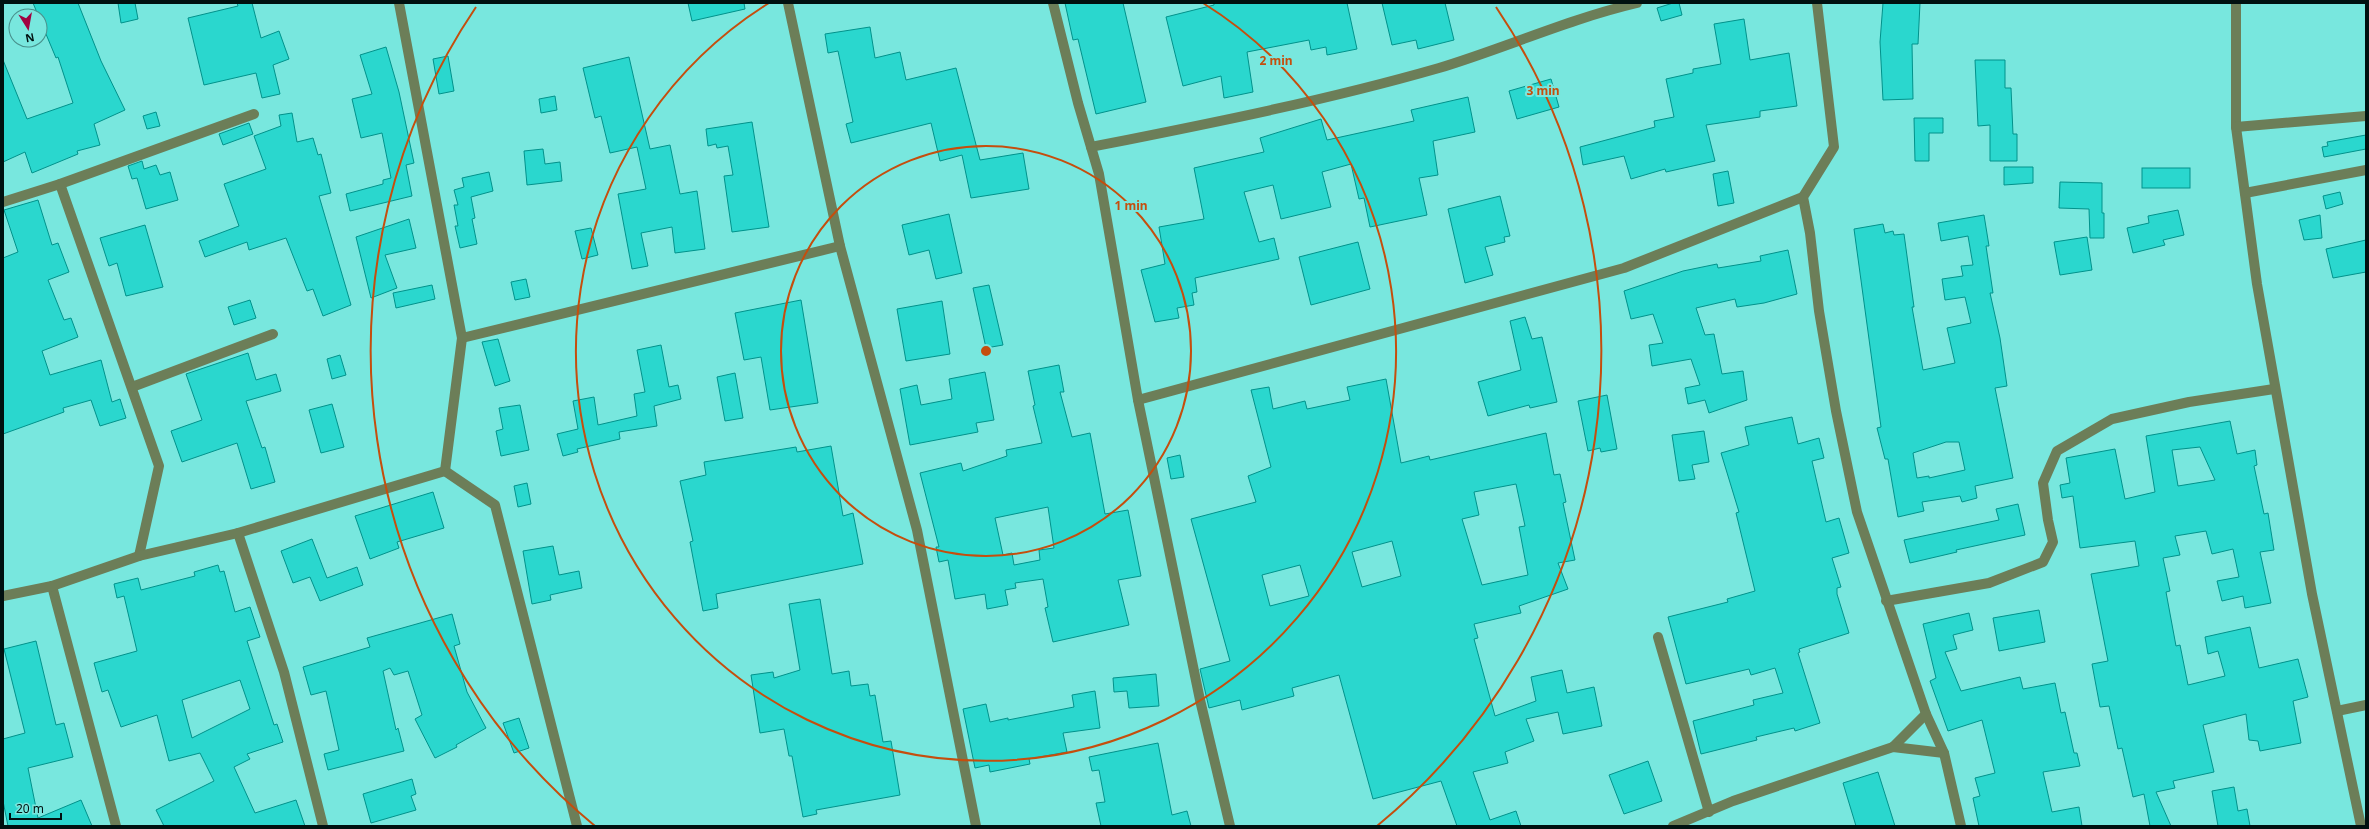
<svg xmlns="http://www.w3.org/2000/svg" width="2369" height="829" viewBox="0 0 2369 829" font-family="'Noto Sans',sans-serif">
<rect width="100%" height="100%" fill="#78e7de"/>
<!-- building -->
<g fill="#2ad7ce" stroke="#01928b" fill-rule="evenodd">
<path d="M 33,3 L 78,3 L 101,61 L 125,110 L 94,124 L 100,145 L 77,151 L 78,154 L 32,173 L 25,152 L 3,162 L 3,60 L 27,119 L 73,103 L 58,57 L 56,58 Z"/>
<path d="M 118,3 L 135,3 L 138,19 L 121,23 Z"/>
<path d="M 237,3 L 252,3 L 261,38 L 279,31 L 289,59 L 273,65 L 280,94 L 262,98 L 256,73 L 204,85 L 188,18 L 238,6 Z"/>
<path d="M 688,3 L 744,3 L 745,9 L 692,21 Z"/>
<path d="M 1065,3 L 1123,3 L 1146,102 L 1096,114 L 1078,39 L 1073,40 Z"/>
<path d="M 1214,3 L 1347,3 L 1357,49 L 1327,55 L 1326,47 L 1311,50 L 1309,40 L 1247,52 L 1253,92 L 1224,98 L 1221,76 L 1183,86 L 1166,17 L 1214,5 Z"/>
<path d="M 1382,3 L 1445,3 L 1454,40 L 1418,49 L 1416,40 L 1392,45 Z"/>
<path d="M 1673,3 L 1679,3 L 1682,15 L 1661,21 L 1657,8 Z"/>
<path d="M 1883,3 L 1920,3 L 1918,44 L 1912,44 L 1913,99 L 1883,100 L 1880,42 Z"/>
<path d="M 1744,19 L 1750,60 L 1789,53 L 1797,106 L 1760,111 L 1760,117 L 1706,125 L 1715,161 L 1666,172 L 1665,169 L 1631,179 L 1624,156 L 1583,165 L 1580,147 L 1655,127 L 1654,121 L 1674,117 L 1666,79 L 1693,73 L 1693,69 L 1721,64 L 1714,24 Z"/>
<path d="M 870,27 L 875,58 L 900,52 L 906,80 L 956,68 L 980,160 L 1023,153 L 1029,189 L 971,198 L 962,155 L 940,161 L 931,123 L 851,143 L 846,124 L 853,122 L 838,51 L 828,53 L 825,34 Z"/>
<path d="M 386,47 L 399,92 L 414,163 L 406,165 L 412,196 L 350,211 L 346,194 L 383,184 L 383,180 L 391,178 L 382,133 L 361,138 L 352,99 L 372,94 L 360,55 Z"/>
<path d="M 448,56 L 454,91 L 439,94 L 433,59 Z"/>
<path d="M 629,57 L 650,149 L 670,145 L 680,194 L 697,191 L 705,249 L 675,253 L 672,227 L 641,233 L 648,266 L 632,269 L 618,194 L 646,189 L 637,147 L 610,153 L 601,116 L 595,118 L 583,68 Z"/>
<path d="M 1975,60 L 2005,60 L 2005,88 L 2011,88 L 2013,134 L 2017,134 L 2017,161 L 1990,161 L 1990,125 L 1978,126 Z"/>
<path d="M 1551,79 L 1559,107 L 1517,119 L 1509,91 Z"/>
<path d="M 555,96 L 557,110 L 541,113 L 539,99 Z"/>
<path d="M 1468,97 L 1475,132 L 1433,141 L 1438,175 L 1419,178 L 1427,215 L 1370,227 L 1364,198 L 1359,199 L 1351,164 L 1322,172 L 1331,207 L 1281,219 L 1273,185 L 1244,192 L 1259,242 L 1274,238 L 1279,259 L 1195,278 L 1197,292 L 1192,293 L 1194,305 L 1177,308 L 1179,318 L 1155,322 L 1141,270 L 1165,264 L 1159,227 L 1204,219 L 1194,168 L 1264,152 L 1260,138 L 1321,119 L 1327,140 L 1414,121 L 1411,110 Z"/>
<path d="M 156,112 L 160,126 L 147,129 L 143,116 Z"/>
<path d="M 292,113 L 297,142 L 313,138 L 318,155 L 321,154 L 331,193 L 319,196 L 351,305 L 323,316 L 313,289 L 307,291 L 286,238 L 249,250 L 247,242 L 205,257 L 199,241 L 239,226 L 224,184 L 266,169 L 254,136 L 281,126 L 279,115 Z"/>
<path d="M 1914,118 L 1943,118 L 1943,133 L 1929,133 L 1929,161 L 1915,161 Z"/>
<path d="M 752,122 L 769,227 L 732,232 L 724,176 L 733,175 L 728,146 L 717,148 L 716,144 L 708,146 L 706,129 Z"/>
<path d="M 249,123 L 253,134 L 223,145 L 219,134 Z"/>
<path d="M 2366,135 L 2366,149 L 2324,157 L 2322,147 L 2328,146 L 2327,142 Z"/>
<path d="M 543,149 L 545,164 L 560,162 L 562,181 L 527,185 L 524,151 Z"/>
<path d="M 142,161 L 144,169 L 156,165 L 160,175 L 170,172 L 178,200 L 146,209 L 137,178 L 132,179 L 128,166 Z"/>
<path d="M 2004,167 L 2033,167 L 2033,183 L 2004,185 Z"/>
<rect x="2142" y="168" width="48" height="20"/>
<path d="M 1728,171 L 1734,203 L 1718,206 L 1713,174 Z"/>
<path d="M 489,172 L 493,191 L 471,197 L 475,218 L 472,219 L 477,244 L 460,248 L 455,226 L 458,226 L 454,205 L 458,205 L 454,190 L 464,187 L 462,178 Z"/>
<path d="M 2060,182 L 2102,183 L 2102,213 L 2104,213 L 2104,238 L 2090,238 L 2089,209 L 2059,208 Z"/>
<path d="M 2340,192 L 2343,204 L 2326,209 L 2323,196 Z"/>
<path d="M 1500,196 L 1510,236 L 1504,237 L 1505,242 L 1485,247 L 1493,275 L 1465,283 L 1448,209 Z"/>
<path d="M 38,200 L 52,245 L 58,243 L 69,272 L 48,280 L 64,320 L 71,318 L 78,337 L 42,351 L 50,375 L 101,360 L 112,402 L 120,399 L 126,418 L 100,426 L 91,400 L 63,408 L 64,412 L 3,434 L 3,258 L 18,252 L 4,210 Z"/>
<path d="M 2178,210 L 2184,235 L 2163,240 L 2165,245 L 2133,253 L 2127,228 L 2149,223 L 2148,216 Z"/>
<path d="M 949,214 L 962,273 L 936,279 L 929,250 L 909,255 L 902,225 Z"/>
<path d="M 1984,215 L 1989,246 L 1986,246 L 1993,293 L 1990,293 L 2000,338 L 2007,386 L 1995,388 L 2013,478 L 1975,486 L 1977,498 L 1962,502 L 1960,496 L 1922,502 L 1924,511 L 1898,517 L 1888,459 L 1885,459 L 1877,428 L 1881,427 L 1854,229 L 1883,224 L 1885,233 L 1893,231 L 1894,235 L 1904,234 L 1914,307 L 1912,307 L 1923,370 L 1955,363 L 1947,328 L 1971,323 L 1965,297 L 1945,300 L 1942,279 L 1963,276 L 1961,266 L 1973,265 L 1968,236 L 1941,241 L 1938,223 ZM 1946,442 L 1959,442 L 1965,470 L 1929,478 L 1929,476 L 1917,478 L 1913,453 Z"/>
<path d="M 2320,215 L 2322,238 L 2304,240 L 2299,220 Z"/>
<path d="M 409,219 L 416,248 L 385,255 L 397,288 L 371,298 L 356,237 Z"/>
<path d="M 145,225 L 163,287 L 126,296 L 117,263 L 109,266 L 100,238 Z"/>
<path d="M 591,228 L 598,255 L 582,259 L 575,231 Z"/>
<path d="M 2087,237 L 2092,270 L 2060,275 L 2054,242 Z"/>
<path d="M 2366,240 L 2366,272 L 2333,278 L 2326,249 Z"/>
<path d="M 1358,242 L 1370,289 L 1311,305 L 1299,257 Z"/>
<path d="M 1788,250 L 1797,294 L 1764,303 L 1737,307 L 1735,299 L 1696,308 L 1705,335 L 1714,334 L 1722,374 L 1743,371 L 1747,400 L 1709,413 L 1705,400 L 1688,404 L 1685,388 L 1700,385 L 1691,359 L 1652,366 L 1649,345 L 1663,343 L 1653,314 L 1631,319 L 1624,291 L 1683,271 L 1717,264 L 1718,268 L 1761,261 L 1760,256 Z"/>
<path d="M 526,279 L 530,297 L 515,300 L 511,282 Z"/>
<path d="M 432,285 L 435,299 L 396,308 L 393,293 Z"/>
<path d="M 989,285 L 1003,345 L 986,348 L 973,288 Z"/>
<path d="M 250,300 L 256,318 L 234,325 L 228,307 Z"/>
<path d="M 801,300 L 818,403 L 770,410 L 761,357 L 744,360 L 735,313 Z"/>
<path d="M 942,301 L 950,354 L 906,361 L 897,309 Z"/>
<path d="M 1525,317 L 1532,339 L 1542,337 L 1557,402 L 1530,408 L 1529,405 L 1488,416 L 1478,382 L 1521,370 L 1510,321 Z"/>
<path d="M 498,339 L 510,381 L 495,386 L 482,342 Z"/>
<path d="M 661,345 L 669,387 L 678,385 L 681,399 L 654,406 L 657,426 L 619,432 L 620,439 L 577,449 L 578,452 L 563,456 L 557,434 L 578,429 L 573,401 L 594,397 L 598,425 L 637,416 L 634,394 L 645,392 L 637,350 Z"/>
<path d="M 248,353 L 256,380 L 276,374 L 281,391 L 246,401 L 262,448 L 265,447 L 275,482 L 251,489 L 237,443 L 182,462 L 171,431 L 202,420 L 186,374 Z"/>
<path d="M 340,355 L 346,375 L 332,379 L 327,359 Z"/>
<path d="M 1059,365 L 1064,392 L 1060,392 L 1072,437 L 1090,433 L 1105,514 L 1128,510 L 1141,576 L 1118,580 L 1129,625 L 1053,642 L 1045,608 L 1048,607 L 1043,579 L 1015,583 L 1016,588 L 1005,590 L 1008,605 L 987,609 L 985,594 L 955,599 L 948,560 L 939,562 L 936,547 L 939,547 L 920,473 L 961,463 L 963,471 L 1007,456 L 1006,450 L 1042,443 L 1033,406 L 1035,405 L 1028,371 ZM 1048,507 L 1054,548 L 1039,550 L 1040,560 L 1014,565 L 1012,553 L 1003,555 L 995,518 Z"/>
<path d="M 985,372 L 994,420 L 976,423 L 978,432 L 910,445 L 900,389 L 917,385 L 921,405 L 952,399 L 949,379 Z"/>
<path d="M 735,373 L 743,418 L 725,421 L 717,377 Z"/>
<path d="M 1386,379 L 1401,463 L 1429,456 L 1430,460 L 1546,433 L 1554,475 L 1560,474 L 1566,502 L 1563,503 L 1575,560 L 1558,563 L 1568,589 L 1519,606 L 1521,613 L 1474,624 L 1478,638 L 1474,639 L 1495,716 L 1536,701 L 1531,677 L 1562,670 L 1567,693 L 1594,687 L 1602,726 L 1563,734 L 1558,712 L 1526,719 L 1534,741 L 1505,752 L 1508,763 L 1473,772 L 1490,820 L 1516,811 L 1521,826 L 1457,826 L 1441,781 L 1373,799 L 1339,675 L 1292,688 L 1294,696 L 1242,710 L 1240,700 L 1209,708 L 1200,669 L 1230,661 L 1191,519 L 1256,502 L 1248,476 L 1271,467 L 1251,390 L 1269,387 L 1273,409 L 1305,401 L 1307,409 L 1350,400 L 1347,387 ZM 1516,484 L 1525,526 L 1519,527 L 1528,575 L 1482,585 L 1462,519 L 1479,515 L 1474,492 ZM 1392,541 L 1401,576 L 1362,587 L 1352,552 ZM 1300,565 L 1309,596 L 1270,606 L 1262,575 Z"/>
<path d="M 1607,395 L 1617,449 L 1601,452 L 1600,448 L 1588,451 L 1578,401 Z"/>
<path d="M 332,404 L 344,447 L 321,453 L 309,410 Z"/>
<path d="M 520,405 L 529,450 L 501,456 L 496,431 L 503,429 L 499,408 Z"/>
<path d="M 1792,417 L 1798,444 L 1819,438 L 1824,458 L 1812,461 L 1826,522 L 1839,518 L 1849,553 L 1832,558 L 1841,587 L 1837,588 L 1837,594 L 1849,633 L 1799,649 L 1800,652 L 1798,653 L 1820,723 L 1795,731 L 1794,728 L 1756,737 L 1757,740 L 1701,754 L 1693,721 L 1754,705 L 1753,700 L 1783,693 L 1775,668 L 1751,675 L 1749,669 L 1686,684 L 1668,617 L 1728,602 L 1727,599 L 1755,591 L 1736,513 L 1739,512 L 1721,453 L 1749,445 L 1745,427 Z"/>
<path d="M 2230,421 L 2237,454 L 2255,450 L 2257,465 L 2254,466 L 2264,514 L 2268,513 L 2274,550 L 2260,552 L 2271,603 L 2245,608 L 2243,596 L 2222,601 L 2217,581 L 2239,577 L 2233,549 L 2212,554 L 2206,531 L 2175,536 L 2180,555 L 2163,558 L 2170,591 L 2166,592 L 2176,646 L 2180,645 L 2188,685 L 2225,676 L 2218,651 L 2208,654 L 2205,637 L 2250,627 L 2259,668 L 2298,659 L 2308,697 L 2293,701 L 2301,743 L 2260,751 L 2258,741 L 2249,740 L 2246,714 L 2203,725 L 2214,772 L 2173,781 L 2175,788 L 2156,792 L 2171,826 L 2150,826 L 2144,794 L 2133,797 L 2122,748 L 2118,749 L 2109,706 L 2100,707 L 2092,664 L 2108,661 L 2091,574 L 2139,566 L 2135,541 L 2080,548 L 2073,496 L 2062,498 L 2060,485 L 2070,483 L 2066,458 L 2115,449 L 2125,499 L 2155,492 L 2146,436 ZM 2200,447 L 2215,480 L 2178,486 L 2172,450 Z"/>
<path d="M 1704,431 L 1709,462 L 1692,465 L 1695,479 L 1679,481 L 1672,435 Z"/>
<path d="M 831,446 L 843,516 L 853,513 L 863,564 L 716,594 L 718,608 L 703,611 L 690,542 L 693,541 L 680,481 L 706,475 L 704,462 L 796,447 L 797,452 Z"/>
<path d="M 1180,455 L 1184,477 L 1171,479 L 1167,458 Z"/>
<path d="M 527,483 L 531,504 L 518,507 L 514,486 Z"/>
<path d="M 433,492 L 444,528 L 397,542 L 399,548 L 370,559 L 355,516 Z"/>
<path d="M 2018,504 L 2025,535 L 1956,550 L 1957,552 L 1910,563 L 1904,540 L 1999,520 L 1996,509 Z"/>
<path d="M 312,539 L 327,578 L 357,567 L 363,585 L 320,601 L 310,577 L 293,583 L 281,551 Z"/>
<path d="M 553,546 L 559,575 L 579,571 L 582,588 L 550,595 L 551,600 L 532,604 L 523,551 Z"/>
<path d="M 218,565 L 220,572 L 224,571 L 235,612 L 250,607 L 260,637 L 247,641 L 274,725 L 277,724 L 283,742 L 247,754 L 250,759 L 234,767 L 255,813 L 296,800 L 305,826 L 164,826 L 156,810 L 214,781 L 200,753 L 169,761 L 157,715 L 121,727 L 108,690 L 102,692 L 94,663 L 137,651 L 124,596 L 117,598 L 114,584 L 138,578 L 141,590 L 195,576 L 194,572 ZM 240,680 L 250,709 L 192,738 L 182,700 Z"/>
<path d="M 820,599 L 832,674 L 849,671 L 851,686 L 868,684 L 870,696 L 875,695 L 883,742 L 891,741 L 900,795 L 816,810 L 817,814 L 803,817 L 792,756 L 789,756 L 784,729 L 760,733 L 751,675 L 773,672 L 774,678 L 800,670 L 789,604 Z"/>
<path d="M 2039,610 L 2045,642 L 1999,651 L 1993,618 Z"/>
<path d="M 1969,613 L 1973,630 L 1953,635 L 1957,649 L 1945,652 L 1961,691 L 2020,677 L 2023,689 L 2055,683 L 2061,713 L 2065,712 L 2074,753 L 2077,753 L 2080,766 L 2043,772 L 2052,812 L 2079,807 L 2082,826 L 1979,826 L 1973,798 L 1980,796 L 1975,778 L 1995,773 L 1982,720 L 1948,731 L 1930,681 L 1936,678 L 1923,624 Z"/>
<path d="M 452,614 L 460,644 L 454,646 L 467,692 L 486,728 L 456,745 L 457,747 L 435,758 L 415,719 L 422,715 L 408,671 L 394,675 L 390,668 L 383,671 L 396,730 L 398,728 L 404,751 L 328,770 L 324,754 L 339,750 L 326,691 L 311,695 L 303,667 L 370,647 L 367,638 Z"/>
<path d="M 36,641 L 56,725 L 64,723 L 73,757 L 28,768 L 38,818 L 81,800 L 92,826 L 8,826 L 3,801 L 3,739 L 25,733 L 4,649 Z"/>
<path d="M 1156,674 L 1159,706 L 1129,708 L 1127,691 L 1114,692 L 1113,678 Z"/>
<path d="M 1095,691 L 1100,728 L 1063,733 L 1067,752 L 1029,759 L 1030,764 L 990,772 L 989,765 L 975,768 L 963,709 L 986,704 L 990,722 L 1008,718 L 1008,720 L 1074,707 L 1072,695 Z"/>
<path d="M 519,718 L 529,748 L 514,753 L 503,723 Z"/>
<path d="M 1158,743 L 1172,815 L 1187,811 L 1191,826 L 1101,826 L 1096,803 L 1105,802 L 1099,770 L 1092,771 L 1089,757 Z"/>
<path d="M 1648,761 L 1662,801 L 1624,814 L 1609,775 Z"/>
<path d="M 1878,772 L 1895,826 L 1856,826 L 1843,783 Z"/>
<path d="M 412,779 L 416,794 L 411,796 L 416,810 L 371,823 L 363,794 Z"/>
<path d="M 2234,787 L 2238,811 L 2247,809 L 2250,826 L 2218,826 L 2212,791 Z"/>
</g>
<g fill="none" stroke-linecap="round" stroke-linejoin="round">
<!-- minor -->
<g stroke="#6c7e58" stroke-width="10">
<path d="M 399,3 L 462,338 L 445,471 L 495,505 L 577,826"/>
<path d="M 788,3 L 840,246 L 917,530 L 976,826"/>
<path d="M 1053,3 L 1078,103 L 1099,174 L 1138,400 L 1200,700 L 1230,826"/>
<path d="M 1817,3 L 1834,147 L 1803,197 L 1810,233 L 1819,311 L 1836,411 L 1857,512 L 1926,714 L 1944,753 L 1961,826"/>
<path d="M 2236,3 L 2236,127 L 2257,284 L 2312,594 L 2361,826"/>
<path d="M 2236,127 L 2366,116"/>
<path d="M 1091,147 C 1207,124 1324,101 1439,68 C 1505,48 1569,19 1637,3"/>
<path d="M 60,184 L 159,466 L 139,556"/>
<path d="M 2245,193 L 2366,170"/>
<path d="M 3,202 L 60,184 L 254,114"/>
<path d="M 462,338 L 840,246"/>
<path d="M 132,387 L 273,334"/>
<path d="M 1138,400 L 1624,268 L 1803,197"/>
<path d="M 238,533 L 284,672 L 323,826"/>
<path d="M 52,586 L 116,826"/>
<path d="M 3,596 L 52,586 L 139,556 L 238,533 L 445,471"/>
<path d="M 1886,601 L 1989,583 L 2043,562 L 2053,542 L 2048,520 L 2043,483 L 2057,451 L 2112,419 L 2189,402 L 2274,389"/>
<path d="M 1658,637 L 1709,812"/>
<path d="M 2337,711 L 2366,705"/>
<path d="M 1893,747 L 1926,714"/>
<path d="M 1673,826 L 1733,801 L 1893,747 L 1944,753"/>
</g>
</g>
<!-- distance rings -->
<g fill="none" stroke="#c54e0d" stroke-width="2">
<circle cx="986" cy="351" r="205"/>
<path d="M1203 3A410 410 0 1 1 769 3"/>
<path d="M595 826A615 615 0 0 1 476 7M1496 7A615 615 0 0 1 1377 826"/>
</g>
<circle cx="986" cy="351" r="6" fill="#c54e0d" stroke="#78e7de" stroke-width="2"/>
<g font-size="12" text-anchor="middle" font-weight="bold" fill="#c54e0d" stroke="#78e7de" stroke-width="4" stroke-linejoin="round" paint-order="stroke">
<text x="1276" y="65">2 min</text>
<text x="1543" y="95">3 min</text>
<text x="1131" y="210">1 min</text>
</g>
<!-- border -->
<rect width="2369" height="829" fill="none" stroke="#001110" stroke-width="8"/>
<!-- north arrow -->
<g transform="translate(28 28) rotate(169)"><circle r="19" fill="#78e7de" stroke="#48918c"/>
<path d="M0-3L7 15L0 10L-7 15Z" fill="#a00341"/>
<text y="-6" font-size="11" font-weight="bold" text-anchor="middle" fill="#001110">N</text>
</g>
<!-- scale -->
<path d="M10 813v6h51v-6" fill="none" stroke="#001110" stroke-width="2"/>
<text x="16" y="813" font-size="12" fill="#001110" stroke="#78e7de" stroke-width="3" paint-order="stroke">20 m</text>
</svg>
